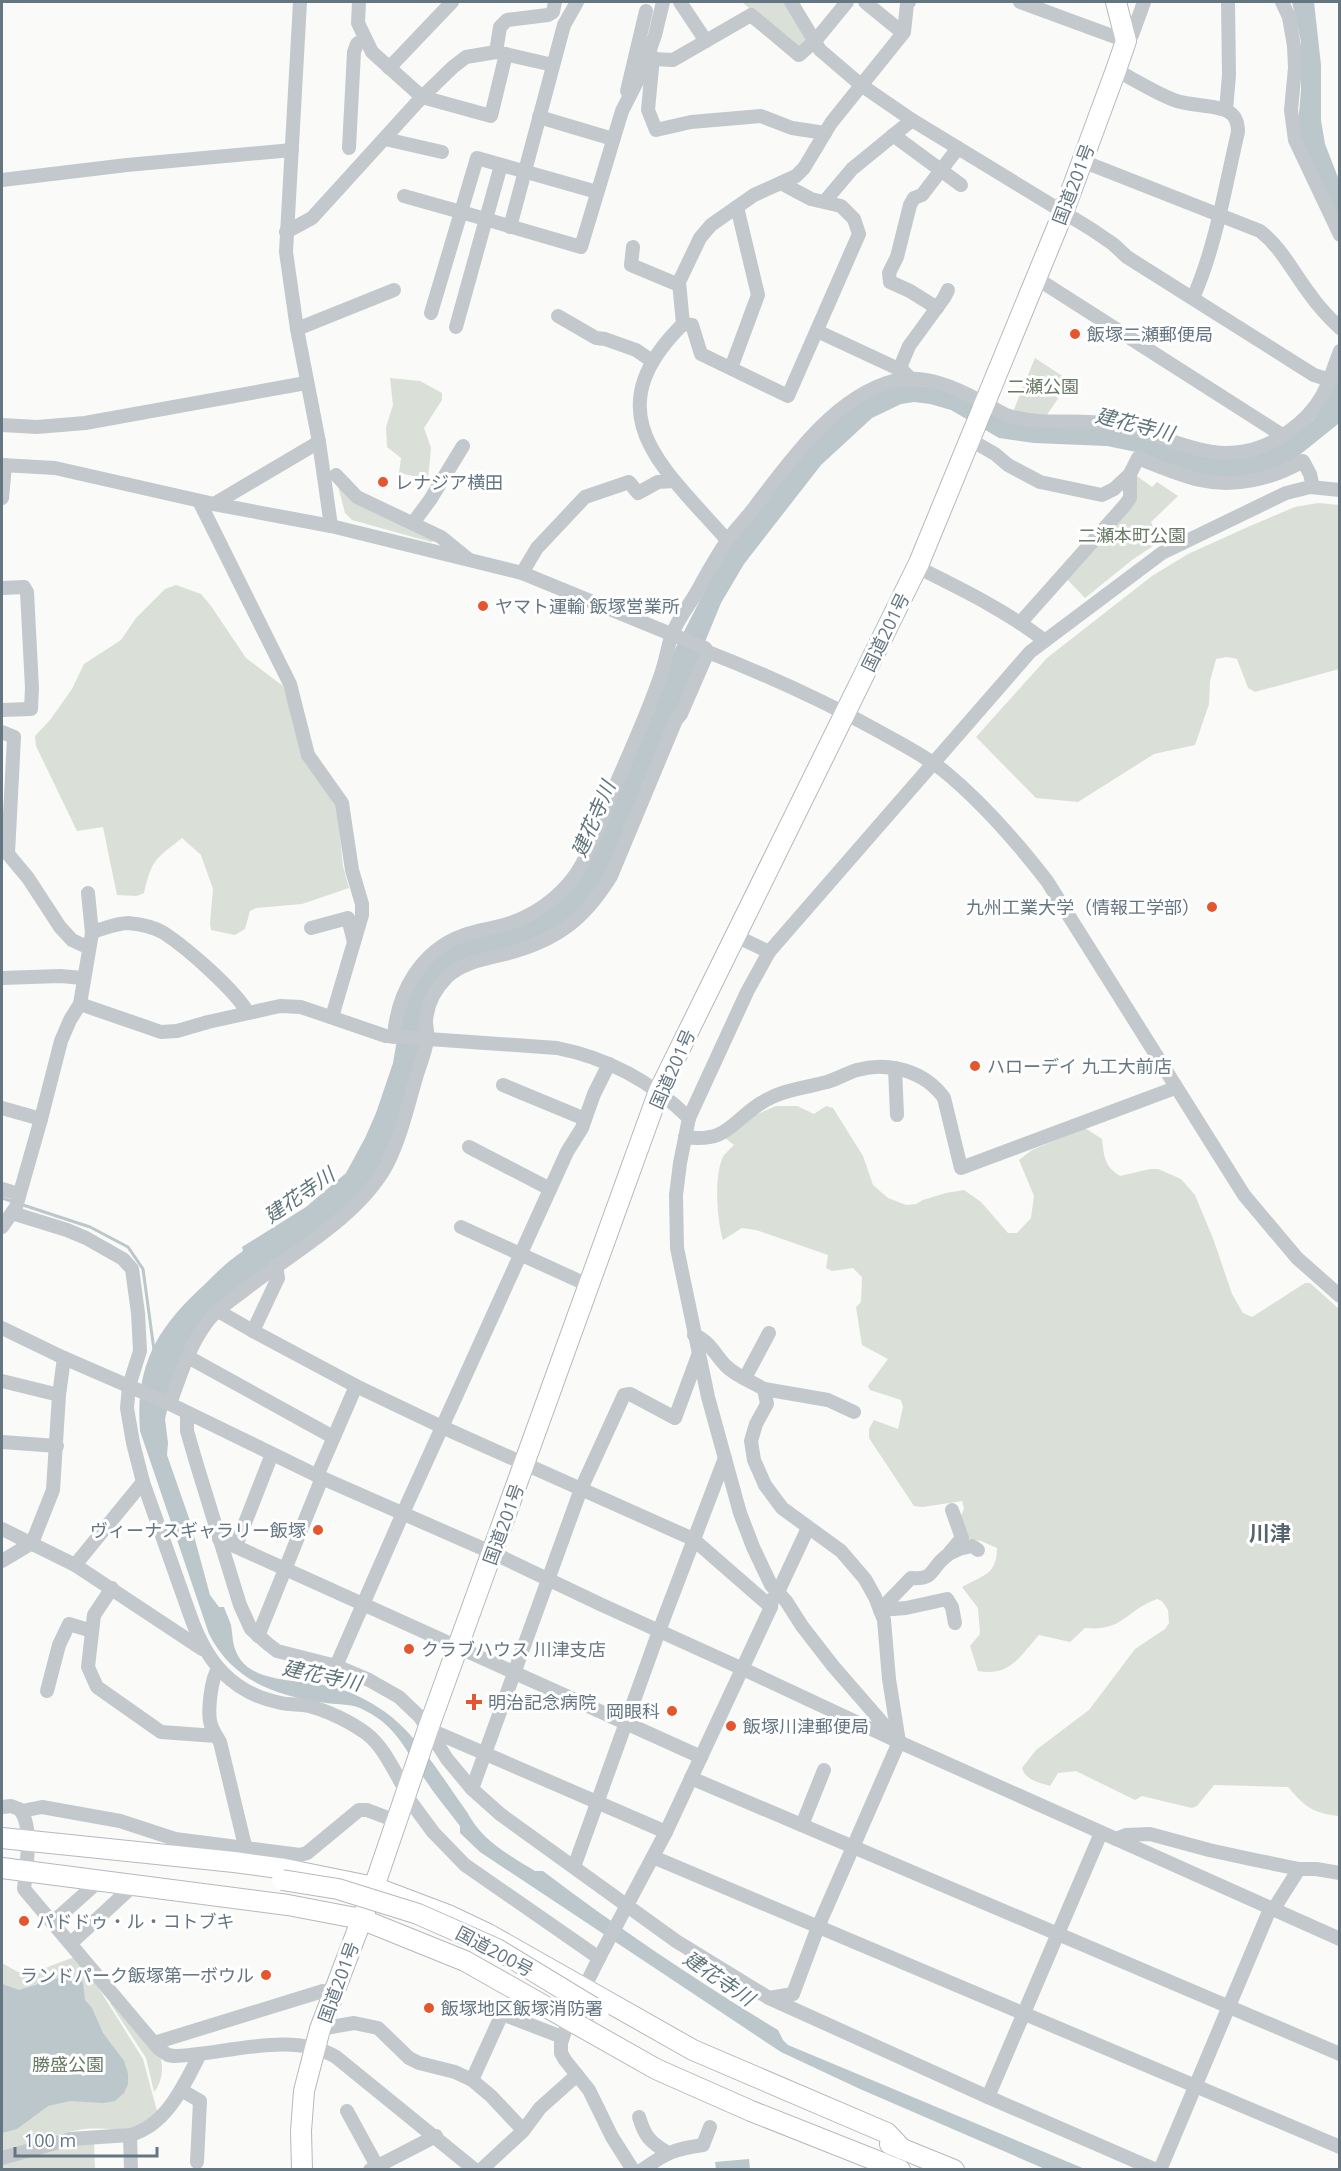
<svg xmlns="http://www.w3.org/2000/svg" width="1341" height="2171" viewBox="0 0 1341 2171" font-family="'Open Sans','Noto Sans JP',sans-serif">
<rect width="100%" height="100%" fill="#fafaf8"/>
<!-- green -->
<g fill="#dadfd7">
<path d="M 742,2 L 785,2 L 810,42 L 800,51 Z"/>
<path d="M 1035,358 L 1070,381 L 1044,419 L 1012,414 Z"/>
<path d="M 390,378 L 420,381 L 442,393 L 442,400 L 424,428 L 431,448 L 428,479 L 399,473 L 401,458 L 387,447 L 386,427 L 393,405 Z"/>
<path d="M 1134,474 L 1152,487 L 1157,482 L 1178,496 L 1151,522 L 1159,542 L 1132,560 L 1085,598 L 1064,576 L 1125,511 Z"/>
<path d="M 338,486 L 435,539 L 434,541 L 431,542 L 352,520 L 345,513 Z"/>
<path d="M 1318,503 L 1339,505 L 1339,669 L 1255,692 L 1248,688 L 1237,659 L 1227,657 L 1216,659 L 1210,681 L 1209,704 L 1195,745 L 1154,754 L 1078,802 L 1036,798 L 976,737 L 1047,658 L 1152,576 L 1188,554 L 1250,526 L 1295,507 Z"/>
<path d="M 176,585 L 201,594 L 211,606 L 246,658 L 283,686 L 306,758 L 337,808 L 343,866 L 349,888 L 302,904 L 256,908 L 250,911 L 245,929 L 235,935 L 211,930 L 210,923 L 213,889 L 201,855 L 182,838 C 156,859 152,858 144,893 L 137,896 L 117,895 L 103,827 L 77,831 L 36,746 L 35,736 L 50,720 L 72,689 L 84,664 L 121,640 L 136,618 L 165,589 Z"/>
<path d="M 776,1106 L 797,1106 L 814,1114 L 826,1106 L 833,1108 L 863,1156 L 873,1185 L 888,1198 L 906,1205 L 916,1204 L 923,1200 L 946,1193 L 964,1190 L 981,1202 L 1008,1233 L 1017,1233 L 1031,1218 L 1034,1196 L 1019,1160 L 1032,1150 L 1085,1128 L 1102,1139 C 1104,1156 1104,1166 1120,1176 L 1150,1169 L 1158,1169 L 1181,1179 L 1195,1195 L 1214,1241 L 1232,1294 L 1243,1313 L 1252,1317 L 1305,1283 L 1310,1283 L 1339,1309 L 1339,1816 C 1313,1813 1305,1807 1288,1787 L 1214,1785 L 1197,1806 L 1192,1808 L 1142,1796 L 1135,1800 L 1076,1771 L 1058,1773 L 1050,1786 C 1039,1782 1026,1781 1022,1768 L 1036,1750 L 1089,1710 L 1135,1649 L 1165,1629 L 1169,1623 L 1168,1610 L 1162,1601 L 1157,1599 C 1126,1610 1123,1632 1085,1628 L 1070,1642 L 1039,1635 C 1020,1656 1010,1677 978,1671 L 970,1646 L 980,1634 L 978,1608 L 962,1587 C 983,1575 997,1575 997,1548 L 981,1541 L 966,1539 L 960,1518 L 964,1509 L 962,1501 L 923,1507 L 914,1506 L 869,1438 L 869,1429 L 874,1420 L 898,1429 L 903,1407 L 901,1400 L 870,1390 L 868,1386 L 888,1359 L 862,1345 L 856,1307 L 861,1302 L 862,1277 L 853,1268 L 832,1271 L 826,1268 L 828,1255 L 756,1230 L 742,1228 L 723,1240 C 717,1220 714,1179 722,1159 C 724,1154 730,1149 734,1145 L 724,1137 L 746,1119 Z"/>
<path d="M 77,1956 L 96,1984 L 143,2059 L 157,2111 C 130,2140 110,2124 78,2130 C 52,2135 27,2145 2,2152 L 2,1963 L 18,1972 L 40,1970 Z"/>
<path d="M 112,2000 L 160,2056 C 164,2067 162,2083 154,2092 L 146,2058 L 110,2003 Z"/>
<path d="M 94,2143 L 95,2169 L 2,2170 L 2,2161 L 52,2147 Z"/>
</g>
<!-- water -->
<g fill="#bbc7cb">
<path d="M 1292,2 L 1314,2 L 1321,65 L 1321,120 L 1325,144 L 1339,180 L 1339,225 L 1307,161 L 1298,125 L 1301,90 L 1301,42 Z"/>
<path d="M 1339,367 L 1338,424 L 1292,461 L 1279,468 L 1230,479 L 1199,475 L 1136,452 L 1107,446 L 1034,443 L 999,438 L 951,410 L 930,404 L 914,402 L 901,404 L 872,418 L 821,465 L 744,564 L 721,603 L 610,872 L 566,923 L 437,986 L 401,1115 L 376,1175 L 333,1219 L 216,1310 L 171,1394 L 165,1419 L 168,1443 L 167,1455 L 190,1521 L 210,1595 L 219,1607 L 224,1607 C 226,1613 229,1619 231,1625 C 233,1637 232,1647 240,1659 C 256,1683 303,1680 329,1686 C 347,1690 364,1698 379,1708 C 414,1729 443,1779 467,1812 C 482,1841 508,1854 535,1871 L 543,1871 C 619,1929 697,1981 778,2030 L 783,2040 L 788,2045 L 1085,2169 L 1045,2169 L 860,2089 L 781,2052 L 480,1852 L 460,1833 L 460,1826 C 448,1810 435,1795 424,1778 C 409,1755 398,1730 373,1715 C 352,1702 348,1706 326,1703 C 276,1696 233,1681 209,1634 L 140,1431 C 135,1365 157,1328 204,1285 C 216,1273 228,1261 243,1251 L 242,1247 L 306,1207 L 346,1173 L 365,1138 L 376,1113 L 393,1063 L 400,1022 L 419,973 L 448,947 L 528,919 L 590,856 L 675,649 L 716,569 L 730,546 L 796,461 L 845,411 L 891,385 L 944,387 L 1004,419 L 1095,425 L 1214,455 L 1286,438 L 1313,420 Z"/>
<path d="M 69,1975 L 80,1978 L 83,1983 L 85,2000 L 92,2008 L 103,2033 L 124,2061 L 128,2074 L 128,2084 L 124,2093 L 115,2101 L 103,2103 L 70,2101 L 48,2106 L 17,2129 L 2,2133 L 2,1984 L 19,1990 Z"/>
<path d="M 749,2159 L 750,2169 L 716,2169 L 715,2162 Z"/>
</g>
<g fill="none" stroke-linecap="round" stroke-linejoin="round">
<!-- stream -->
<g stroke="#bbc7cb" stroke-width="3">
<path d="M 2,1198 L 14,1202"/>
<path d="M 20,1204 L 90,1227 L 128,1247 L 143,1269 L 154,1350"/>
</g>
<defs>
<g id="highway">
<path d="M 2,1838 L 234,1862 L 285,1869 L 374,1887 L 448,1915 L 488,1934 L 693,2050 L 887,2133 L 902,2149"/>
<path d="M 2,1868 L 288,1905 L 361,1919 L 465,1961 L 656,2069 L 751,2111 L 900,2170"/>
<path d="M 890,2144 L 954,2170"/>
<path d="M 302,2170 L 301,2131 L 304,2091 L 320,2029 L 374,1887 L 428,1729 L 659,1091 L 919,563 L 1063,213 L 1116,70 L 1126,41 L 1116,2"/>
</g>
</defs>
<!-- highway casing -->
<use href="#highway" stroke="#b4b9bd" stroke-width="22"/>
<!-- minor -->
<g stroke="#c3c8cc" stroke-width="14">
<path d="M 300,2 L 286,252 L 297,329 L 319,442 L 331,526"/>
<path d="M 359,2 L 358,23 L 372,52 L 422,97 L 491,116 L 506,54"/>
<path d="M 680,2 L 706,41"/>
<path d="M 791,2 L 820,50 L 861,85 L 912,120 L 1091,229 L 1113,244 L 1127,257 L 1298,365 L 1314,375 L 1330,380"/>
<path d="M 865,2 L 903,33"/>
<path d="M 1020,2 L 1126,41 L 1132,35 L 1144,2"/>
<path d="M 1282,2 L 1289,17 L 1294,46 L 1295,68 L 1291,110 L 1295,140 L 1340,235"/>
<path d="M 496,52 L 500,27 L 507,20 L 548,15 L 553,12 L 555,2"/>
<path d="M 653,57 L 648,110 L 656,130 L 691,122 L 761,116 L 792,128 L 825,133"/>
<path d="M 653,59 L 673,60 L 751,15 L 799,55 L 815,41 L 847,2"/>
<path d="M 389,68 L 452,2"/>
<path d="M 1116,70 C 1135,80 1154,92 1174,100 C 1189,106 1219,105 1229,112 C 1236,116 1238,124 1238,132 C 1225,187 1216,246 1193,298"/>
<path d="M 627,91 L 646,11"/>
<path d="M 1226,110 L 1229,75 L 1228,2"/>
<path d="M 539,117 L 613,139"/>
<path d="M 893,135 L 961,185"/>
<path d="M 385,139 L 442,152"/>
<path d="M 349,148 L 354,52 L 357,44 L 364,39"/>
<path d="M 1082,161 L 1260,231 C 1281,247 1293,272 1309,293 C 1318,306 1328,317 1340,328"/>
<path d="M 2,180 L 127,165 L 292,150"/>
<path d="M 404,196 L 461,212 L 477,158 L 597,192"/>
<path d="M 825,201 L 852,169 L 912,120"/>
<path d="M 510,227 L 564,25 L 577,2"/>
<path d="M 286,232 L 312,218 L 422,97 L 453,67 L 466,57 L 496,52 L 553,65"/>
<path d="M 633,247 L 631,265 L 679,285"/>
<path d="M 1036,278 L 1282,435"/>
<path d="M 937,308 L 910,291 L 890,282 L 889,273 L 897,257 L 910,205 L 914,198 L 922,195 L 958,148"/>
<path d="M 431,313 L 461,212 L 581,247 L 622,111 L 643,70 L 655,35 L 663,2"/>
<path d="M 558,316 L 596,338 L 605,339 L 636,350 L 652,361"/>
<path d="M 683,324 L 679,282 L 700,238 L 711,225 L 754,195 L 796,176 L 804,168 L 831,123 L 904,32 L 907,4 L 909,2"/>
<path d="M 683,324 L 692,325 L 701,354 L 788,396 L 859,234 L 854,219 L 841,206 L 811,199 L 781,183"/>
<path d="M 683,324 C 592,414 663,467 727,540"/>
<path d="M 456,327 L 501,165"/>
<path d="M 297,329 L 394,290"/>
<path d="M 817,331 L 903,371 L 911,379"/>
<path d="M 731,368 L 758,295 L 737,207"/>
<path d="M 899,370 L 909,346 L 944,298 L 948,290"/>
<path d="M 2,425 L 37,427 L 85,423 L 306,383"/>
<path d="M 969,439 L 995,454 L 1008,465 L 1040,482 L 1102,495 L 1114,489 L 1130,474"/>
<path d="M 2,465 L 55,468 L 214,504 L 331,526 L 522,573 L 705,648 L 708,652 C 767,675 826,702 882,733 C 903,745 925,756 944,771 C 983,803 1016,841 1047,881 L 1244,1195 L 1297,1258 L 1340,1296"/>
<path d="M 336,475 L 357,497 L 441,537 L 468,559"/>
<path d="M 2,498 L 5,465"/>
<path d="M 199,501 L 290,684 L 308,755 L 342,803 L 352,870 L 362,904 L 362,915 L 332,1017"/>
<path d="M 214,504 L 319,442"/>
<path d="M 413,523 L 430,500 L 463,446"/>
<path d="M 917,567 C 961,589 1007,611 1045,641"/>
<path d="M 522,573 L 537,548 L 585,497 L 629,482 L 638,493 L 658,482 L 674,481"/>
<path d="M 2,588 L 24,587 L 27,592 L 32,688 L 31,709 L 2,710"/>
<path d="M 1020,623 L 1125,505 L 1130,498 L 1130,474 L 1138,458 C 1158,466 1179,475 1200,480 C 1234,488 1273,479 1303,461 L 1310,474 L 1313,487"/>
<path d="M 2,732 L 14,737 L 8,854 L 28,878 L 60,927 L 72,940 L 89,948"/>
<path d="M 311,928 L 348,918 L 354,942"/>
<path d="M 92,932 C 103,929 117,923 128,923 C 139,924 154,927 164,933 C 187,948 235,990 248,1013"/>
<path d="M 736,936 L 769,952"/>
<path d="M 2,978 L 60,976 L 83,978"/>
<path d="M 80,1004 L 161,1032 L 177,1031 L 208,1022 L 280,1006 L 301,1007 L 386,1036 L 557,1048 C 608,1058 652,1082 689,1118"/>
<path d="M 394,1037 C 397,993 421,950 464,935 C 477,930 491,929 504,925 C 533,917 559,898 576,874 C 591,851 600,823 610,798 C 627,758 646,718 660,677 C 665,664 667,650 671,637 C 676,622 687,608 695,595 C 705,577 715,558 727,541 C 736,528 748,517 757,504 C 792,458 835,397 893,381 C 925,373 957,388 984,403 C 993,407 1000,413 1009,416 C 1043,426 1077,418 1112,424 C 1141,429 1169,442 1198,449 C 1213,453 1231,454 1246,451 C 1275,446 1308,421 1322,396 C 1330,381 1334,366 1340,351"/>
<path d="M 895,1068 L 897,1115"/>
<path d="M 503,1085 L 585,1119"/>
<path d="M 2,1108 L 41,1119"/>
<path d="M 685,1137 C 727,1143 730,1123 761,1103 C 781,1090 804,1088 827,1082 C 837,1079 847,1073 857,1070 C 888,1061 925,1071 944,1098 L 961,1168 L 1175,1088"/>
<path d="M 469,1147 L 550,1189"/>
<path d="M 2,1189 L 19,1194"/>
<path d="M 12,1213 L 67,1230 L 86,1238 L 123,1259 L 132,1269 L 138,1313 L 140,1351 L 129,1386 L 127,1408 L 133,1443 L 143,1482 L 190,1615 C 206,1661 231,1693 281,1703 C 290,1705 300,1704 309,1706 C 328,1711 351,1722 367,1734 C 384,1747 395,1773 406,1791"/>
<path d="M 2,1227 L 16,1207 L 41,1119 L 61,1041 L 70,1020 L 80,1004 L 92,933 L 88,893"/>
<path d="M 461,1227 L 590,1286"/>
<path d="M 276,1265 L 278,1278 L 253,1331 L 356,1386 L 442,1427 L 693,1539 L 771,1607"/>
<path d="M 218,1311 L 253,1331"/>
<path d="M 2,1328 L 64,1358 L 170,1404 L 322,1478 L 493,1553 L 602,1605 L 743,1669 L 899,1742 L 1340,1939"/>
<path d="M 694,1335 C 710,1341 715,1355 726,1366 C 736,1376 752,1382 764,1389 L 767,1404 L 756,1424 L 751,1441 L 754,1460 L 765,1485 L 782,1508 L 841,1551 L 865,1579 L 875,1597 L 884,1620 L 889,1679 L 899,1742 L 818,1927 L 793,1994 L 769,1998"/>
<path d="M 188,1357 L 333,1437"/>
<path d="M 745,1378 L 769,1333"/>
<path d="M 2,1381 L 59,1395"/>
<path d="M 764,1389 L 828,1400 L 854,1412"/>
<path d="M 170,1404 C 180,1376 189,1346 207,1322 C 216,1310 230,1301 242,1292 C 288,1255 355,1220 385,1168 C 400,1141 407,1108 416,1078 C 419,1066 426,1052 427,1039 C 428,1033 426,1027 426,1021 C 427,1004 435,989 447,977 C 463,962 485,959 505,954 C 556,941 584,920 611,876 L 676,720 L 681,714 L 708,652"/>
<path d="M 187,1414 L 187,1431 L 196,1462 L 240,1605 L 251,1629 L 268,1644 L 277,1651 L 336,1666 L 369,1680 L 399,1697 L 420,1717 L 447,1759 L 472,1789 L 500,1814 L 676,1941 L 769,1998 L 988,2097 L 1156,2170"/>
<path d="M 2,1442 L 57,1446"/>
<path d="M 317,1476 L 356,1386"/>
<path d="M 2,1529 L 75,1565 L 202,1649"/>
<path d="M 219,1539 L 701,1757"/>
<path d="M 236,1546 L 272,1454"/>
<path d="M 950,1552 L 962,1538 L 952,1510"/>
<path d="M 2,1561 L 32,1543 L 53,1490 L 59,1395 L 64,1358"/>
<path d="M 75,1565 L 143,1482"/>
<path d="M 112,1588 L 94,1615 L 88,1667 L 97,1687 L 161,1732 L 216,1736"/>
<path d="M 778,1592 L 808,1528"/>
<path d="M 880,1610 L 911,1578 C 935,1580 930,1569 945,1557 C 953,1550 962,1548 972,1546 L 978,1550"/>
<path d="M 880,1610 L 906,1608 L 947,1599 L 952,1607 L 955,1623"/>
<path d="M 258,1636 L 322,1478"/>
<path d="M 336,1666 L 403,1513 L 567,1152 L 582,1128 L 594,1094 L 609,1064"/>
<path d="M 218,1669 C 211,1679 207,1713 211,1725 C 213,1731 217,1737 220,1742 L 245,1846"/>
<path d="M 47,1691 L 59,1645 L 69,1624 L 92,1631"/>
<path d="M 428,1729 L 666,1832"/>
<path d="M 899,1742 L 833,1666 L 802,1626 L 786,1601 L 771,1585 L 753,1547 L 740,1513 L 708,1397 L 677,1248 L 676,1195 L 680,1163 L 689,1118 L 747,992 L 769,952 L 1030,652 L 1162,553 L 1286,493 L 1310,487 L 1340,490"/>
<path d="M 691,1778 L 1340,2054"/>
<path d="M 472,1789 L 581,1489 L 624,1395 L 630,1394 L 675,1418 L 699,1353"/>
<path d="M 405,1794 L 433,1832 L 465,1865 L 599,1958"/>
<path d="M 2,1807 L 11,1806 L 19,1809 C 34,1824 26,1869 24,1889 L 159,2049 L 168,2055 L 174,2056 C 223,2055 292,2030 336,2057 L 475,2170"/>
<path d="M 22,1811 L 42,1807 L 120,1821 L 175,1839 L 300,1855 L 307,1853 L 359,1810 L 367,1810 L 396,1821"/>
<path d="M 802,1825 L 824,1770"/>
<path d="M 1116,1839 L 1126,1835 L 1150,1834 L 1209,1850 L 1255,1860 L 1299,1869 L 1316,1869 L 1340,1873"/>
<path d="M 653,1857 L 1340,2147"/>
<path d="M 574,1867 L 659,1631 L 725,1458"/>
<path d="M 1273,1910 L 1299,1869"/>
<path d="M 53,1922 L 99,1881"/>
<path d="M 71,1943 L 134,1885"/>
<path d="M 320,2029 L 354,2023 L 378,2028 L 409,2058 L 419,2063 L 455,2072 L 472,2080 L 502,2014 L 562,2037"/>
<path d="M 154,2043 L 323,1991"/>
<path d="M 472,2080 L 491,2096 L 523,2130"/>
<path d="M 181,2090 L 200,2101 L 197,2162"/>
<path d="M 988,2097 L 1101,1833"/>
<path d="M 347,2111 L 377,2166"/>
<path d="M 639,2117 C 645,2137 650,2142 668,2153"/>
<path d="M 130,2135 L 131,2170"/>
<path d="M 2,2158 L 70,2139 L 130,2135 C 167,2125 184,2085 200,2054"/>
<path d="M 370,2170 L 436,2136"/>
<path d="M 481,2170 L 523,2131 L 540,2108 L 577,2075"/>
<path d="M 633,2170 L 612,2137 L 589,2090 L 565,2060 L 561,2053 L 561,2043 L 569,2019 L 599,1958 L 666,1832 L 771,1607 L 772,1599"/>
<path d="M 642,2170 C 666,2153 674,2149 703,2145 L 710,2127"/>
<path d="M 1160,2170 L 1270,1909"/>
</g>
<!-- highway -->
<use href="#highway" stroke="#fff" stroke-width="20"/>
<defs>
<path id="highway-bridge" d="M 282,1880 L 338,1889 L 418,1914 L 497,1949 L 599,2011"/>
</defs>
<!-- highway-bridge casing -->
<use href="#highway-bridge" stroke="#b4b9bd" stroke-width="22" stroke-linecap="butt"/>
<!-- highway-bridge -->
<use href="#highway-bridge" stroke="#fff" stroke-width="20"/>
</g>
<!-- markers -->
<g fill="#e4572e" stroke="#fff" stroke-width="2">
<circle cx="1075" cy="334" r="6"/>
<circle cx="383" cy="482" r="6"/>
<circle cx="483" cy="606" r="6"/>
<circle cx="1212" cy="907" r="6"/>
<circle cx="975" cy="1066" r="6"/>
<circle cx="318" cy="1530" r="6"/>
<circle cx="409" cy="1649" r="6"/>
<path d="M471 1693h6v6h6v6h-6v6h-6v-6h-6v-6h6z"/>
<circle cx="672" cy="1711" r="6"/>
<circle cx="731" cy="1726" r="6"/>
<circle cx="24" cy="1921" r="6"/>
<circle cx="266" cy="1975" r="6"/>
<circle cx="429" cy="2008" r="6"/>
</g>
<g text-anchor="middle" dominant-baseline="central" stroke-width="6" stroke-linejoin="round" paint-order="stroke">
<!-- street labels -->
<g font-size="18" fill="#657683" stroke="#fff">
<text transform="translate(1073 184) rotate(-69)">国道201号</text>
<text transform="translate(885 632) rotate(-64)">国道201号</text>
<text transform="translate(672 1069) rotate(-66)">国道201号</text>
<text transform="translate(503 1524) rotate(-70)">国道201号</text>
<text transform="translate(495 1951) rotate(28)">国道200号</text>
<text transform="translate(338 1982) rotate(-70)">国道201号</text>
</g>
<!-- poi labels -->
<g font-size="18" fill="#657683" stroke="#fff" text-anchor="start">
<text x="1087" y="334">飯塚二瀬郵便局</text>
<text x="395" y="482">レナジア横田</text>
<text x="495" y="606">ヤマト運輸 飯塚営業所</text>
<text x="1200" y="907" text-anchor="end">九州工業大学（情報工学部）</text>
<text x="987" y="1066">ハローデイ 九工大前店</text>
<text x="306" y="1530" text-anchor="end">ヴィーナスギャラリー飯塚</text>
<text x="421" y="1649">クラブハウス 川津支店</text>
<text x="488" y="1702">明治記念病院</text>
<text x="660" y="1711" text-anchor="end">岡眼科</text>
<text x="743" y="1726">飯塚川津郵便局</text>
<text x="36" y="1921">パドドゥ・ル・コトブキ</text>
<text x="254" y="1975" text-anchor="end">ランドパーク飯塚第一ボウル</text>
<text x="441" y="2008">飯塚地区飯塚消防署</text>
</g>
<!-- park labels -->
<g font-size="18" fill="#687a64" stroke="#fff">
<text x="1043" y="386">二瀬公園</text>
<text x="1132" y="535">二瀬本町公園</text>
<text x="68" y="2064">勝盛公園</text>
</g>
<!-- water labels -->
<g font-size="20" font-style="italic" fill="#60757c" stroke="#fff">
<text transform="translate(1135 424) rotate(14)">建花寺川</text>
<text transform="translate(593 819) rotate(-67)">建花寺川</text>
<text transform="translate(299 1195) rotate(-35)">建花寺川</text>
<text transform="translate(322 1675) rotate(12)">建花寺川</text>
<text transform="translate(719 1978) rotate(34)">建花寺川</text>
</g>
<!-- quarter labels -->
<g font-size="21" font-weight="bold" fill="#57646e" stroke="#fff">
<text x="1270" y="1533">川津</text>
</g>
</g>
<!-- border -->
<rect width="1341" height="2171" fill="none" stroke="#657683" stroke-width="6"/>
<!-- scale -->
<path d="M15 2147v9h142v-9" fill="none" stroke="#657683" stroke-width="3"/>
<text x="24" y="2147" font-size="18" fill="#657683" stroke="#ffffff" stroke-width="4.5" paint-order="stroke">100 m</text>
</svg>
